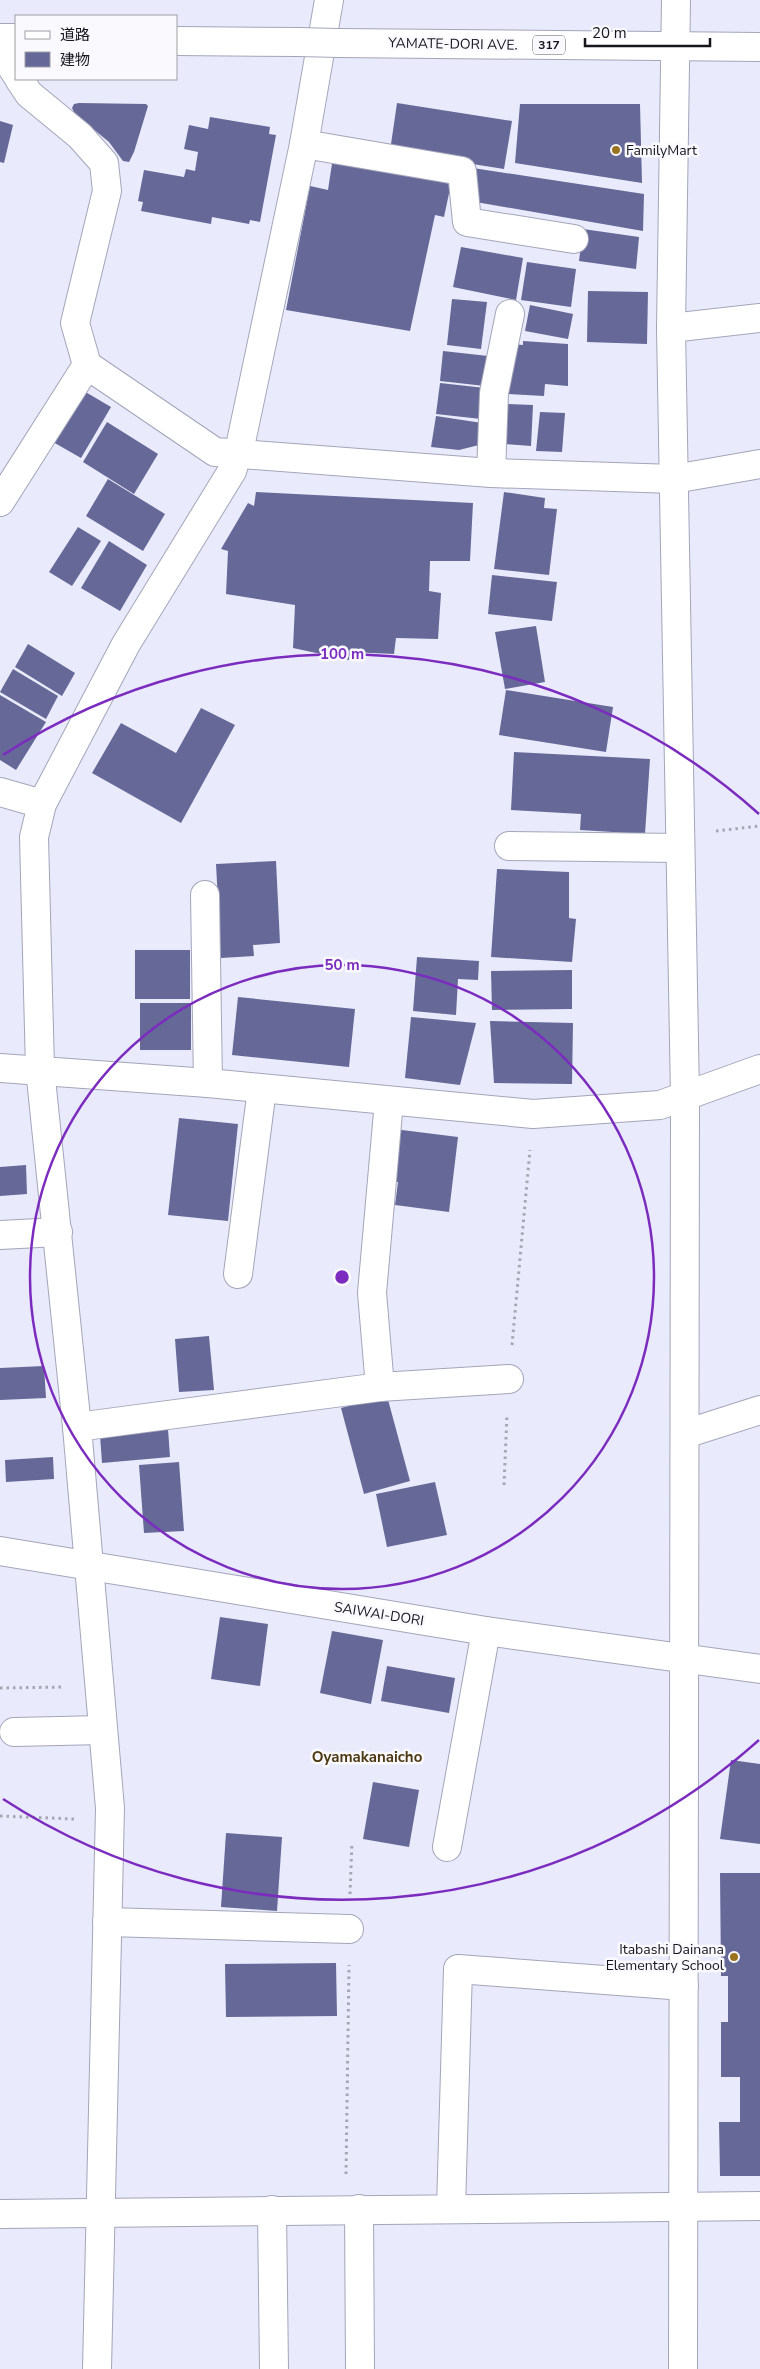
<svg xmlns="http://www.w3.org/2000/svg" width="760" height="2369" viewBox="0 0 760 2369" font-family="'Nunito Sans','Noto Sans JP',sans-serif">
<rect width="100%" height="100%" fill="#e9ebfc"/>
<!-- building -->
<g fill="#666898">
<path d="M 79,103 L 146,104 L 148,106 L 134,152 L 129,162 L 123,161 L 109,142 L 75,114 L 72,108 L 74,104 Z"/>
<path d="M 397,103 L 512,121 L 504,169 L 390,151 Z"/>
<path d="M 520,104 L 640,104 L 642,183 L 515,163 Z"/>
<path d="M 210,117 L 270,127 L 269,134 L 276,135 L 260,222 L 250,220 L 249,224 L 212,217 L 211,224 L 141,211 L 143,202 L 138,201 L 144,170 L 184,177 L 186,169 L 195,171 L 198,152 L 184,149 L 189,125 L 208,129 Z"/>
<path d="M 0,121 L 13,125 L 4,163 L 0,162 Z"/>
<path d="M 333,157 L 451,184 L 444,217 L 435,215 L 410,331 L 286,310 L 310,186 L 328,190 Z"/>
<path d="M 473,168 L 644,194 L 643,231 L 470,201 Z"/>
<path d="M 583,229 L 639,237 L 636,269 L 579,261 Z"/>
<path d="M 461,247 L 523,258 L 516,300 L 453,287 Z"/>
<path d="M 527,262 L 576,269 L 571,307 L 521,300 Z"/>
<path d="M 588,291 L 648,292 L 647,344 L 587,342 Z"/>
<path d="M 452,299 L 487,302 L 481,349 L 447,345 Z"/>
<path d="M 530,305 L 573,314 L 568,339 L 525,331 Z"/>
<path d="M 523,341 L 568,344 L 568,386 L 545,384 L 544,396 L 508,394 L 512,344 L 523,345 Z"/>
<path d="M 443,351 L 488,356 L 485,386 L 440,381 Z"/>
<path d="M 440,383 L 485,388 L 481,419 L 436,414 Z"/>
<path d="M 77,387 L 111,407 L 81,458 L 46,438 Z"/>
<path d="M 507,404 L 533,405 L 531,446 L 505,444 Z"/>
<path d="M 540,412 L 565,413 L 562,452 L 536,451 Z"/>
<path d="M 436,416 L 482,423 L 479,445 L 459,450 L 431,447 Z"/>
<path d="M 107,422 L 158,454 L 134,494 L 83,462 Z"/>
<path d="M 108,479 L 165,514 L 143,551 L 86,516 Z"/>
<path d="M 256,492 L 473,503 L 470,561 L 430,561 L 429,591 L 441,593 L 438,639 L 396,638 L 394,654 L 350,652 L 349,660 L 293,648 L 295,605 L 226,594 L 228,551 L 221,549 L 248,503 L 254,506 Z"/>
<path d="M 504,492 L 545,498 L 544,508 L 557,509 L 549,575 L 494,569 Z"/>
<path d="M 78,527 L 101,541 L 72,586 L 49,572 Z"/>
<path d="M 109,541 L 147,565 L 120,611 L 81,588 Z"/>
<path d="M 492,575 L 557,582 L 552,621 L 488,614 Z"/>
<path d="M 536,626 L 545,682 L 505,689 L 495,632 Z"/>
<path d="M 28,644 L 75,673 L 62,696 L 15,667 Z"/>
<path d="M 13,669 L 58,696 L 46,719 L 0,692 Z"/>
<path d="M 506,690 L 613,707 L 606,752 L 499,735 Z"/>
<path d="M 0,695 L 46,722 L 16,770 L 0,760 Z"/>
<path d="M 201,708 L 235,725 L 181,823 L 92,773 L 121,723 L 176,753 Z"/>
<path d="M 514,752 L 650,759 L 645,834 L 580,830 L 581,814 L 511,810 Z"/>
<path d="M 276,861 L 280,943 L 253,945 L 254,956 L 221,958 L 216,864 Z"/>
<path d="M 497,869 L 569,872 L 569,918 L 576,919 L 572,962 L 491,957 Z"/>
<rect x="135" y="950" width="55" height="49"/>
<path d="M 417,957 L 479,961 L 478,980 L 458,979 L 456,1015 L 413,1011 Z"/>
<path d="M 572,970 L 572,1009 L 492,1010 L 491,971 Z"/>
<path d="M 238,997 L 355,1009 L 349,1067 L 232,1055 Z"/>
<rect x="140" y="1003" width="51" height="47"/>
<path d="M 411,1017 L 476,1023 L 460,1085 L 405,1078 Z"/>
<path d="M 490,1021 L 573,1023 L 572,1084 L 494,1083 Z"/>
<path d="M 179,1118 L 238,1124 L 228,1221 L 168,1215 Z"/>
<path d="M 394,1129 L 458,1137 L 449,1212 L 395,1205 L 398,1182 L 387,1181 Z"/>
<path d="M 26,1165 L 27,1194 L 0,1196 L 0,1167 Z"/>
<path d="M 209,1336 L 214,1390 L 179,1392 L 175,1339 Z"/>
<path d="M 44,1366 L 46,1398 L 0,1400 L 0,1368 Z"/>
<path d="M 387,1396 L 410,1481 L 364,1494 L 341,1408 Z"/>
<path d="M 168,1429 L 170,1457 L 102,1463 L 100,1435 Z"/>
<path d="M 53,1457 L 54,1479 L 6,1482 L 5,1460 Z"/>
<path d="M 179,1462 L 184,1531 L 144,1533 L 139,1465 Z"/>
<path d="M 435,1482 L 447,1535 L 387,1547 L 376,1494 Z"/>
<path d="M 220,1617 L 268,1624 L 260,1686 L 211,1679 Z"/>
<path d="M 332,1631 L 383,1640 L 371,1704 L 320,1693 Z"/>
<path d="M 387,1666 L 455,1678 L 449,1713 L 381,1701 Z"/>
<path d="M 731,1760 L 760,1764 L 760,1844 L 720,1839 Z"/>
<path d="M 373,1782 L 419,1790 L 409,1847 L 363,1839 Z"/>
<path d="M 226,1833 L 282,1837 L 277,1911 L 221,1907 Z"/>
<path d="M 720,1873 L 760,1873 L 760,2176 L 720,2176 L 719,2122 L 740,2122 L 740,2077 L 721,2077 L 721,2022 L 728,2022 L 728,1976 L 721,1976 Z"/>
<path d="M 336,1963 L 337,2016 L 226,2017 L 225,1964 Z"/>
</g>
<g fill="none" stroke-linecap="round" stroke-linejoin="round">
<defs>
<g id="minor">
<path d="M 676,0 L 671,328 L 685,1097 L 683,2369"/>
<path d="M 0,48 L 16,74"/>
<path d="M 19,79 L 29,94 L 80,136 L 104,163 L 107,191 L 75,323 L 87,365 L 215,452 L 491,473 L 674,479 L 760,464"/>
<path d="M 304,144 L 462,171 L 467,222 L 574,239"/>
<path d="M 671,328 L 760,318"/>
<path d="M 491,473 L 494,393 L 510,314"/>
<path d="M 0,502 L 87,365"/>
<path d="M 0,792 L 42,804"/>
<path d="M 509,846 L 680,848"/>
<path d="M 205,895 L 208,1083"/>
<path d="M 0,1068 L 208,1083 L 533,1114 L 660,1105 L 760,1069"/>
<path d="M 0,1235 L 58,1232"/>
<path d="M 238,1274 L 262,1089"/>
<path d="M 380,1387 L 372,1293 L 389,1101"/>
<path d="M 77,1427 L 380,1387 L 509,1379"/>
<path d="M 685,1434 L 760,1410"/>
<path d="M 0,1551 L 486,1631 L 760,1669"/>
<path d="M 14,1732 L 103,1730"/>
<path d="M 447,1847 L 486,1631"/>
<path d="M 107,1922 L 349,1929"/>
<path d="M 451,2208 L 458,1969 L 684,1986"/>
<path d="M 359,2209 L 360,2369"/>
<path d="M 272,2210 L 274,2369"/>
<path d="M 0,2214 L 760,2206"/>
<path d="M 97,2369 L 110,1808 L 77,1427 L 40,1069 L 34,837 L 42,804 L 126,644 L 232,471 L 241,442 L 304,144 L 329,0"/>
</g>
<g id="major">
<path d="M 0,38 L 16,38"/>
<path d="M 176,41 L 298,42"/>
<path d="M 339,43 L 760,47"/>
</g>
</defs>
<!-- minor casing -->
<use href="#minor" stroke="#a3a5b9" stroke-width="30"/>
<!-- major casing -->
<use href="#major" stroke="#a3a5b9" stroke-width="30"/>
<!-- path -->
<g stroke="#a5a6b4" stroke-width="3" stroke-dasharray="2.5 4" stroke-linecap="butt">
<path d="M 716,831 L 760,826"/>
<path d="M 512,1345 L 530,1150"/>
<path d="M 504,1485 L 507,1414"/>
<path d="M 0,1688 L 65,1687"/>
<path d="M 0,1816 L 74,1819"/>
<path d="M 350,1894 L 352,1842"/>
<path d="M 346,2174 L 349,1965"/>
</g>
<!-- minor -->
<use href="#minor" stroke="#fff" stroke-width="28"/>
<!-- major -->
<use href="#major" stroke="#fff" stroke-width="28"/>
<defs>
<path id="major-bridge" d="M 298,42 L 339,43"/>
</defs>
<!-- major-bridge casing -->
<use href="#major-bridge" stroke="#a3a5b9" stroke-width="30" stroke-linecap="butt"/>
<!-- major-bridge -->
<use href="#major-bridge" stroke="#fff" stroke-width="28"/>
</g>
<!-- distance rings -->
<g fill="none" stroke="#7b2cbf" stroke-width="2.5">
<circle cx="342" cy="1277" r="312"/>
<path d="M759 1740A623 623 0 0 1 3 1799M3 755A623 623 0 0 1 759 814"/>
</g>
<!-- markers -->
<g fill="#9a731f" stroke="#f9f9fe" stroke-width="2">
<circle cx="616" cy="150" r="5"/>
<circle cx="734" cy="1957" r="5"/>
</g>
<g text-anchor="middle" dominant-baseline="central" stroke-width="5" stroke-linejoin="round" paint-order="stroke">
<!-- shield labels -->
<rect fill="#f9f9fe" stroke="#5a5a60" stroke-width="1" x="533" y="35.5" width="32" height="19" rx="4"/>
<g font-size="12" font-weight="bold" fill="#16161d">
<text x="549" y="45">317</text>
</g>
<!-- street labels -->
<g font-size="14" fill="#16161d" stroke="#f9f9fe">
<text transform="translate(453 44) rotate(1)">YAMATE-DORI AVE.</text>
<text transform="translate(379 1614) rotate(9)">SAIWAI-DORI</text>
</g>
<!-- poi labels -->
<g font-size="14" fill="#16161d" stroke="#f9f9fe" text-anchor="start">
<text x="626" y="150">FamilyMart</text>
<text x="724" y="1949" text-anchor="end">Itabashi Dainana<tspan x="724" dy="16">Elementary School</tspan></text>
</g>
<!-- neighbourhood labels -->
<g font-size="15" font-weight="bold" fill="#4c3912" stroke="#f9f9fe">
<text x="367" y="1757">Oyamakanaicho</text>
</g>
</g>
<circle cx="342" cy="1277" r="8" fill="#7b2cbf" stroke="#f9f9fe" stroke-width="2.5"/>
<g font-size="15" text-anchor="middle" font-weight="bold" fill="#7b2cbf" stroke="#f9f9fe" stroke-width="5" stroke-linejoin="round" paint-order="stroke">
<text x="342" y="659">100 m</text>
<text x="342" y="970">50 m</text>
</g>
<!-- legend -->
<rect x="15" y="15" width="162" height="65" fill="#f9f9fe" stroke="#9e9ea4"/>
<rect x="25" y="31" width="25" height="8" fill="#ffffff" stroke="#9e9ea4"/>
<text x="60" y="40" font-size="15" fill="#16161d">道路</text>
<rect x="25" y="52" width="25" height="15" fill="#666898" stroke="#9e9ea4"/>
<text x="60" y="65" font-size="15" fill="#16161d">建物</text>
<!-- scale -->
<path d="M585 38v8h125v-8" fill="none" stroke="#16161d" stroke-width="2.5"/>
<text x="592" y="38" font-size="15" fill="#16161d" stroke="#f9f9fe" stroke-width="4" paint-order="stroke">20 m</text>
</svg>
